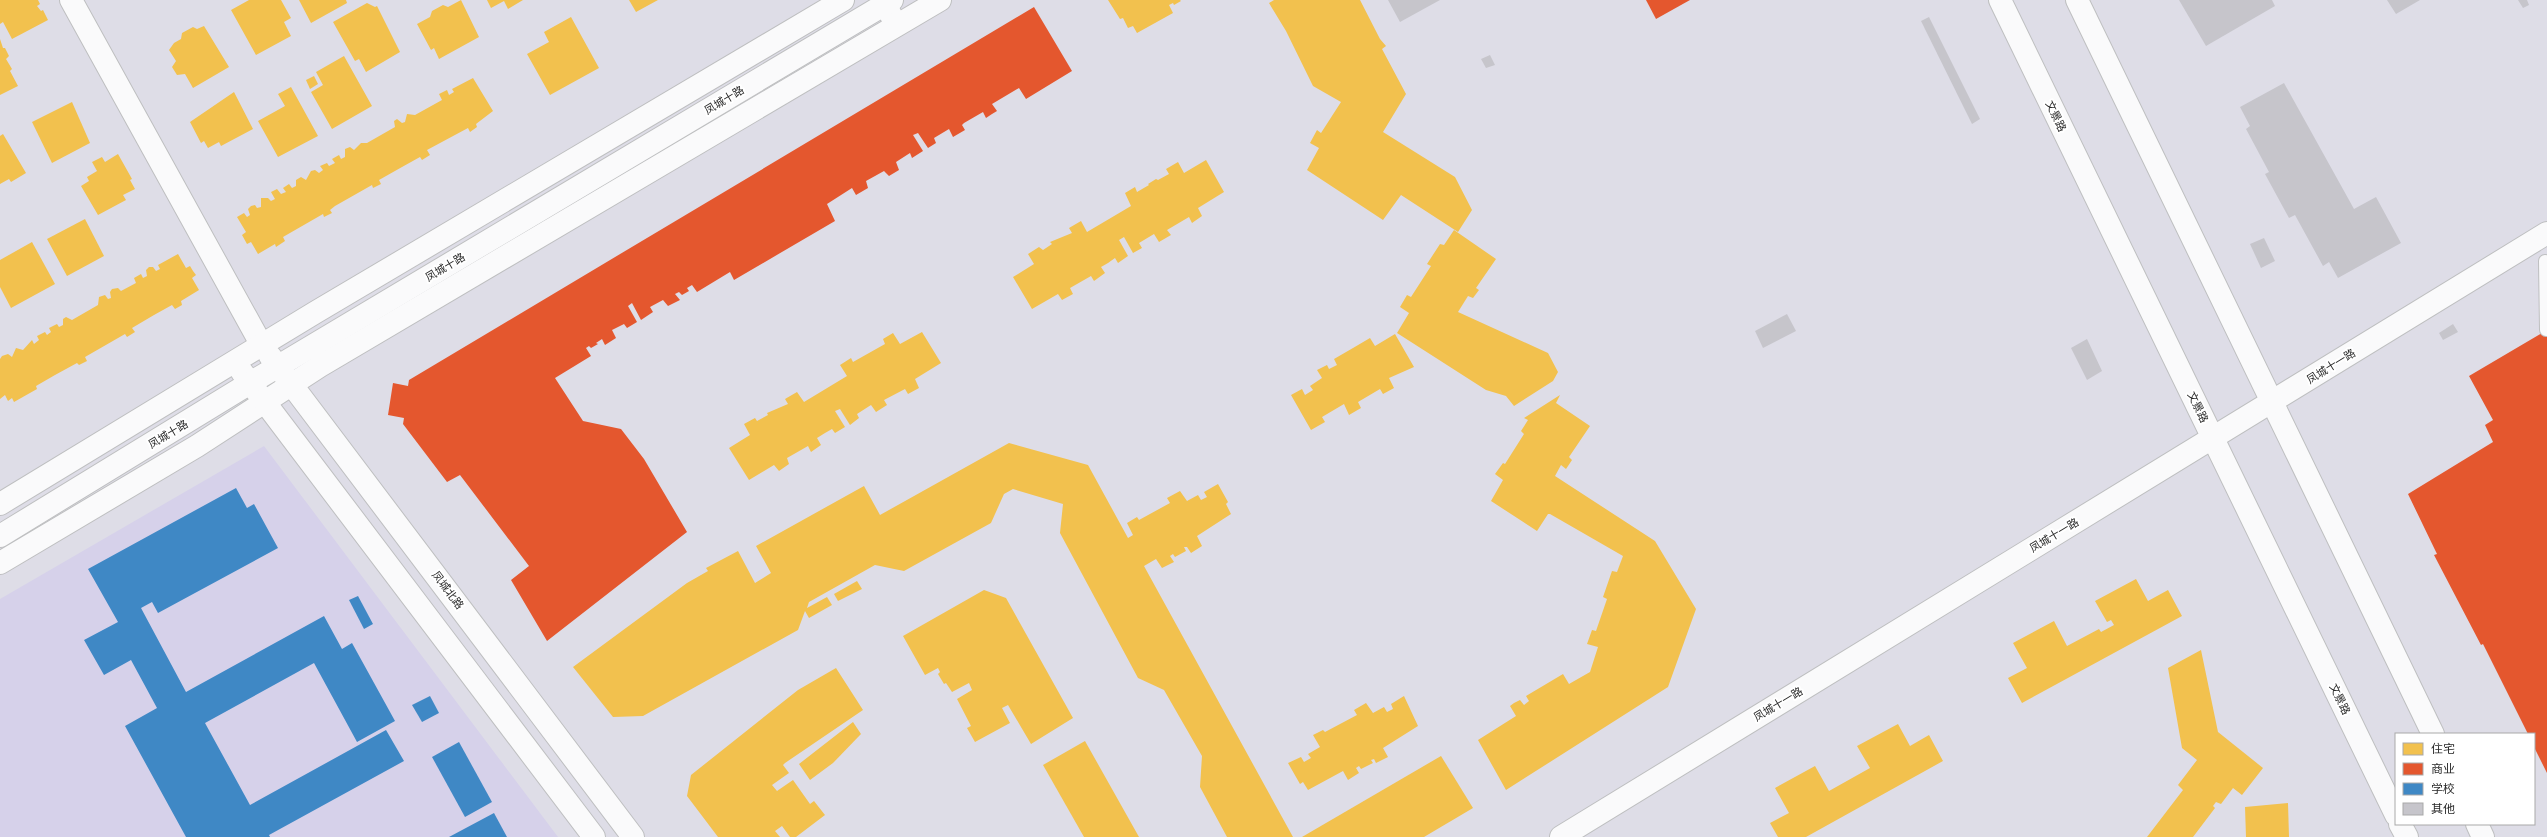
<svg xmlns="http://www.w3.org/2000/svg" width="2547" height="837" viewBox="0 0 2547 837" font-family="Montserrat,'Noto Sans SC',sans-serif">
<rect width="100%" height="100%" fill="#dedde7"/>
<!-- education -->
<path fill="#d6d1ea" d="M 264,446 L 558,837 L 0,837 L 0,599 Z"/>
<!-- homes -->
<g fill="#f2c14e">
<path d="M 0,0 L 38,0 L 40,4 L 37,6 L 41,11 L 43,10 L 48,20 L 12,39 L 3,22 L 0,24 Z"/>
<path d="M 249,0 L 281,0 L 291,18 L 284,22 L 291,36 L 256,55 L 231,10 Z"/>
<path d="M 299,0 L 346,0 L 347,3 L 311,23 Z"/>
<path d="M 461,0 L 479,37 L 439,59 L 434,48 L 431,50 L 417,24 L 430,17 L 432,11 L 443,5 L 448,7 Z"/>
<path d="M 487,0 L 523,0 L 508,9 L 504,1 L 491,8 Z"/>
<path d="M 629,0 L 658,0 L 636,12 Z"/>
<path d="M 1108,0 L 1180,0 L 1181,1 L 1174,5 L 1173,3 L 1169,5 L 1173,13 L 1137,33 L 1133,26 L 1128,28 L 1123,18 L 1120,19 Z"/>
<path d="M 1274,0 L 1360,0 L 1380,39 L 1386,46 L 1382,49 L 1406,94 L 1383,132 L 1455,177 L 1472,210 L 1458,232 L 1401,195 L 1383,220 L 1307,170 L 1319,148 L 1310,143 L 1317,130 L 1321,133 L 1341,102 L 1313,86 L 1286,31 L 1269,3 Z"/>
<path d="M 367,3 L 375,7 L 377,6 L 400,52 L 366,72 L 359,59 L 355,61 L 333,22 Z"/>
<path d="M 571,17 L 599,68 L 550,95 L 527,54 L 549,42 L 544,32 Z"/>
<path d="M 204,26 L 229,67 L 193,88 L 185,74 L 177,75 L 172,67 L 176,61 L 169,50 L 174,43 L 181,39 L 182,33 L 193,27 L 197,29 Z"/>
<path d="M 0,39 L 3,48 L 5,48 L 9,56 L 6,59 L 12,69 L 10,71 L 18,86 L 0,95 Z"/>
<path d="M 344,56 L 372,106 L 332,129 L 311,92 L 323,85 L 316,72 Z"/>
<path d="M 314,76 L 318,84 L 310,89 L 306,80 Z"/>
<path d="M 473,78 L 493,111 L 476,124 L 477,127 L 470,132 L 468,128 L 427,150 L 430,155 L 422,160 L 420,157 L 402,167 L 379,180 L 381,184 L 373,188 L 372,185 L 335,206 L 330,210 L 332,213 L 324,217 L 323,214 L 283,237 L 285,241 L 276,247 L 275,244 L 258,254 L 251,242 L 247,244 L 242,235 L 246,232 L 237,217 L 244,213 L 247,217 L 250,215 L 248,209 L 251,206 L 255,205 L 257,208 L 261,207 L 261,198 L 268,198 L 271,201 L 275,199 L 271,192 L 277,189 L 281,194 L 286,192 L 283,188 L 289,184 L 292,188 L 296,186 L 296,180 L 301,177 L 306,180 L 311,171 L 315,170 L 319,173 L 323,170 L 320,166 L 327,163 L 329,166 L 335,163 L 332,159 L 339,155 L 341,159 L 345,157 L 345,149 L 350,147 L 354,150 L 361,143 L 367,143 L 395,127 L 394,121 L 397,119 L 402,123 L 405,122 L 407,114 L 415,115 L 442,100 L 439,94 L 447,90 L 449,95 L 454,92 L 452,89 Z"/>
<path d="M 291,87 L 318,136 L 278,157 L 258,121 L 285,106 L 278,94 Z"/>
<path d="M 234,92 L 253,129 L 221,146 L 219,142 L 208,148 L 204,141 L 201,143 L 190,122 Z"/>
<path d="M 72,102 L 90,143 L 52,163 L 32,122 Z"/>
<path d="M 3,134 L 26,173 L 11,182 L 9,179 L 0,184 L 0,136 Z"/>
<path d="M 118,154 L 132,179 L 130,180 L 135,189 L 123,195 L 126,200 L 98,215 L 81,186 L 89,181 L 87,177 L 97,171 L 92,162 L 102,157 L 105,162 Z"/>
<path d="M 1206,160 L 1224,192 L 1198,208 L 1202,216 L 1192,223 L 1189,217 L 1167,230 L 1171,235 L 1159,242 L 1154,234 L 1139,243 L 1142,248 L 1133,253 L 1124,237 L 1119,240 L 1128,256 L 1118,263 L 1115,258 L 1108,263 L 1101,267 L 1105,273 L 1094,281 L 1091,276 L 1070,288 L 1073,294 L 1062,300 L 1058,294 L 1032,309 L 1013,277 L 1034,264 L 1028,254 L 1039,247 L 1043,250 L 1052,244 L 1050,242 L 1072,233 L 1069,228 L 1081,221 L 1087,232 L 1131,206 L 1125,193 L 1135,187 L 1137,192 L 1149,185 L 1148,184 L 1156,179 L 1158,180 L 1169,174 L 1166,169 L 1178,162 L 1184,173 Z"/>
<path d="M 85,219 L 104,256 L 67,276 L 47,239 Z"/>
<path d="M 1454,230 L 1496,259 L 1476,288 L 1479,290 L 1473,298 L 1468,296 L 1458,312 L 1548,353 L 1558,372 L 1553,381 L 1514,406 L 1506,396 L 1486,390 L 1397,333 L 1409,313 L 1400,307 L 1407,295 L 1411,297 L 1431,266 L 1427,264 L 1440,244 L 1444,245 Z"/>
<path d="M 32,242 L 55,284 L 11,308 L 0,287 L 0,260 Z"/>
<path d="M 178,254 L 186,268 L 190,266 L 193,271 L 196,275 L 192,278 L 199,290 L 181,301 L 182,305 L 175,309 L 172,305 L 154,315 L 132,328 L 135,332 L 127,337 L 125,334 L 85,357 L 87,361 L 79,365 L 77,363 L 55,375 L 36,386 L 37,389 L 14,402 L 12,398 L 8,401 L 5,395 L 0,399 L 0,359 L 2,356 L 8,354 L 12,357 L 16,348 L 23,350 L 32,340 L 34,344 L 39,340 L 37,336 L 45,332 L 47,335 L 51,332 L 49,328 L 57,324 L 59,327 L 63,325 L 63,319 L 66,317 L 72,320 L 98,305 L 99,297 L 105,295 L 108,299 L 111,298 L 110,292 L 112,289 L 118,288 L 121,291 L 136,283 L 134,278 L 141,274 L 143,278 L 147,276 L 146,270 L 149,267 L 153,267 L 156,271 L 160,269 L 158,265 Z"/>
<path d="M 922,332 L 941,363 L 915,379 L 919,388 L 908,394 L 905,389 L 884,400 L 887,405 L 876,412 L 871,405 L 857,414 L 859,418 L 850,425 L 840,409 L 835,411 L 845,427 L 835,433 L 832,429 L 825,433 L 817,438 L 821,445 L 811,452 L 808,446 L 787,458 L 789,464 L 779,471 L 774,465 L 749,480 L 729,448 L 750,435 L 744,424 L 755,418 L 757,421 L 768,415 L 767,413 L 788,404 L 785,399 L 797,392 L 804,402 L 847,376 L 840,365 L 851,358 L 853,362 L 885,344 L 883,339 L 893,333 L 900,344 Z"/>
<path d="M 1395,334 L 1414,367 L 1389,378 L 1394,388 L 1383,394 L 1380,389 L 1358,402 L 1361,408 L 1349,415 L 1344,404 L 1322,417 L 1325,422 L 1311,430 L 1291,395 L 1302,389 L 1305,395 L 1313,390 L 1310,386 L 1322,378 L 1317,370 L 1327,365 L 1329,369 L 1337,365 L 1334,359 L 1353,348 L 1370,338 L 1375,346 Z"/>
<path d="M 1560,395 L 1556,403 L 1590,426 L 1569,457 L 1572,460 L 1566,469 L 1561,465 L 1555,476 L 1655,541 L 1696,609 L 1668,687 L 1506,790 L 1478,740 L 1516,716 L 1510,706 L 1514,703 L 1520,700 L 1524,705 L 1529,701 L 1526,696 L 1563,674 L 1569,684 L 1590,672 L 1598,647 L 1587,644 L 1592,630 L 1596,631 L 1607,599 L 1603,597 L 1612,571 L 1617,572 L 1623,556 L 1550,514 L 1548,514 L 1537,531 L 1491,501 L 1503,480 L 1495,474 L 1503,463 L 1505,464 L 1524,434 L 1521,431 L 1528,420 L 1524,418 Z"/>
<path d="M 1009,443 L 1088,465 L 1128,538 L 1133,535 L 1127,523 L 1137,517 L 1139,520 L 1170,503 L 1167,498 L 1180,491 L 1187,501 L 1198,495 L 1201,500 L 1207,497 L 1204,492 L 1218,484 L 1228,502 L 1226,504 L 1231,514 L 1197,536 L 1202,546 L 1191,553 L 1187,547 L 1184,547 L 1186,551 L 1175,557 L 1173,554 L 1170,556 L 1174,562 L 1162,568 L 1156,559 L 1144,566 L 1293,837 L 1227,837 L 1200,787 L 1202,756 L 1164,690 L 1138,678 L 1060,533 L 1063,504 L 1013,489 L 1004,494 L 991,523 L 904,571 L 875,565 L 809,602 L 807,608 L 827,597 L 832,605 L 809,618 L 805,611 L 798,630 L 643,716 L 613,717 L 573,667 L 687,583 L 708,571 L 706,568 L 738,551 L 755,583 L 771,573 L 756,546 L 864,486 L 880,515 Z"/>
<path d="M 2136,579 L 2148,601 L 2168,590 L 2182,616 L 2022,703 L 2008,678 L 2027,668 L 2013,643 L 2054,621 L 2067,646 L 2099,629 L 2101,632 L 2114,625 L 2111,620 L 2107,622 L 2095,601 Z"/>
<path d="M 857,581 L 862,589 L 838,601 L 834,594 Z"/>
<path d="M 984,590 L 1006,598 L 1073,718 L 1031,744 L 1008,705 L 1002,708 L 1010,723 L 975,742 L 967,728 L 971,726 L 957,699 L 972,690 L 969,683 L 952,692 L 946,683 L 944,684 L 938,674 L 940,672 L 938,668 L 925,675 L 903,636 Z"/>
<path d="M 2201,650 L 2218,732 L 2263,768 L 2242,795 L 2233,788 L 2221,804 L 2216,802 L 2213,806 L 2215,808 L 2193,837 L 2147,837 L 2183,790 L 2178,785 L 2197,760 L 2182,748 L 2168,668 Z"/>
<path d="M 836,668 L 863,710 L 785,763 L 783,765 L 789,773 L 772,785 L 777,791 L 793,780 L 810,804 L 814,801 L 825,815 L 796,837 L 790,837 L 782,826 L 775,831 L 780,837 L 718,837 L 687,796 L 691,775 L 798,690 Z"/>
<path d="M 1404,696 L 1418,726 L 1383,748 L 1388,757 L 1376,763 L 1374,759 L 1371,760 L 1373,763 L 1361,769 L 1359,766 L 1356,768 L 1359,773 L 1348,780 L 1343,771 L 1308,790 L 1303,782 L 1300,784 L 1288,763 L 1301,757 L 1304,762 L 1311,758 L 1308,754 L 1320,747 L 1313,735 L 1323,730 L 1325,732 L 1357,715 L 1354,710 L 1366,703 L 1373,713 L 1384,707 L 1387,712 L 1393,709 L 1391,704 Z"/>
<path d="M 853,722 L 861,734 L 833,763 L 810,780 L 799,764 Z"/>
<path d="M 1898,724 L 1910,746 L 1929,735 L 1943,761 L 1806,837 L 1778,837 L 1770,823 L 1789,813 L 1775,788 L 1815,766 L 1829,791 L 1870,768 L 1857,746 Z"/>
<path d="M 1085,741 L 1139,837 L 1084,837 L 1043,765 Z"/>
<path d="M 1441,756 L 1473,808 L 1424,837 L 1302,837 Z"/>
<path d="M 2288,803 L 2289,837 L 2246,837 L 2245,807 Z"/>
</g>
<!-- shops -->
<g fill="#e4572e">
<path d="M 1646,0 L 1690,0 L 1656,19 Z"/>
<path d="M 1034,7 L 1072,71 L 1026,99 L 1019,88 L 992,104 L 997,111 L 992,114 L 986,118 L 983,112 L 964,123 L 962,125 L 965,130 L 953,137 L 949,129 L 934,138 L 936,143 L 928,148 L 918,133 L 913,135 L 923,151 L 912,158 L 910,153 L 896,162 L 899,170 L 889,176 L 884,171 L 866,181 L 868,188 L 856,195 L 852,188 L 827,204 L 835,221 L 734,280 L 730,272 L 697,292 L 692,285 L 687,288 L 689,291 L 682,295 L 679,292 L 675,294 L 680,300 L 668,306 L 663,300 L 650,307 L 653,312 L 641,320 L 632,303 L 628,306 L 637,322 L 627,328 L 624,324 L 612,330 L 616,338 L 605,345 L 602,339 L 596,343 L 598,344 L 591,348 L 589,346 L 586,348 L 591,356 L 555,378 L 583,421 L 621,429 L 644,459 L 687,532 L 547,641 L 511,580 L 529,566 L 460,475 L 447,482 L 403,424 L 404,418 L 388,415 L 393,383 L 408,386 L 409,380 Z"/>
<path d="M 2547,330 L 2547,773 L 2534,747 L 2534,734 L 2528,734 L 2483,644 L 2481,645 L 2434,555 L 2437,554 L 2408,494 L 2493,442 L 2485,425 L 2493,420 L 2469,376 Z"/>
</g>
<!-- schools -->
<g fill="#3f88c5">
<path d="M 236,488 L 247,508 L 254,504 L 278,548 L 158,613 L 152,602 L 141,608 L 186,692 L 324,616 L 342,649 L 352,643 L 395,721 L 357,742 L 314,663 L 205,723 L 250,805 L 386,730 L 404,761 L 269,835 L 270,837 L 186,837 L 125,726 L 157,708 L 131,660 L 104,675 L 84,640 L 118,622 L 88,569 Z"/>
<path d="M 358,596 L 373,624 L 364,629 L 349,600 Z"/>
<path d="M 430,696 L 439,713 L 422,722 L 412,705 Z"/>
<path d="M 459,742 L 492,802 L 465,817 L 432,757 Z"/>
<path d="M 494,813 L 507,837 L 449,837 Z"/>
</g>
<!-- building -->
<g fill="#c6c5cb">
<path d="M 1388,0 L 1440,0 L 1400,22 Z"/>
<path d="M 2179,0 L 2272,0 L 2275,6 L 2206,46 Z"/>
<path d="M 2387,0 L 2420,0 L 2396,14 Z"/>
<path d="M 2518,0 L 2527,0 L 2529,5 L 2523,8 Z"/>
<path d="M 1929,17 L 1980,119 L 1972,124 L 1921,21 Z"/>
<path d="M 1490,55 L 1495,65 L 1486,68 L 1481,59 Z"/>
<path d="M 2284,83 L 2354,209 L 2376,197 L 2401,243 L 2338,278 L 2329,262 L 2323,266 L 2295,215 L 2289,218 L 2265,174 L 2269,172 L 2246,129 L 2250,126 L 2240,107 Z"/>
<path d="M 2264,238 L 2275,261 L 2261,268 L 2250,244 Z"/>
<path d="M 1787,314 L 1796,331 L 1763,348 L 1755,331 Z"/>
<path d="M 2453,324 L 2458,332 L 2443,340 L 2439,333 Z"/>
<path d="M 2087,339 L 2102,371 L 2087,380 L 2071,348 Z"/>
</g>
<g fill="none" stroke-linecap="round" stroke-linejoin="round">
<defs>
<path id="lane" d="M 2545,261 L 2546,330"/>
<g id="street">
<path d="M 71,0 L 261,344"/>
<path d="M 0,563 L 197,446 L 320,366 L 940,0"/>
</g>
<g id="secondary">
<path d="M 883,0 L 896,25"/>
<path d="M 2000,0 L 2396,815"/>
<path d="M 2077,0 L 2433,734"/>
<path d="M 270,356 L 633,837"/>
<path d="M 242,372 L 594,837"/>
<path d="M 0,504 L 316,312 L 843,0"/>
<path d="M 0,536 L 250,383 L 892,0"/>
<path d="M 2400,824 L 2407,837"/>
<path d="M 2477,824 L 2483,837"/>
<path d="M 1561,837 L 2547,233"/>
</g>
</defs>
<!-- lane casing -->
<use href="#lane" stroke="#bebfc0" stroke-width="14"/>
<!-- street casing -->
<use href="#street" stroke="#bebfc0" stroke-width="24"/>
<!-- secondary casing -->
<use href="#secondary" stroke="#bebfc0" stroke-width="24"/>
<!-- lane -->
<use href="#lane" stroke="#fafafb" stroke-width="12"/>
<!-- street -->
<use href="#street" stroke="#fafafb" stroke-width="22"/>
<!-- secondary -->
<use href="#secondary" stroke="#fafafb" stroke-width="22"/>
</g>
<g text-anchor="middle" dominant-baseline="central" stroke-width="4" stroke-linejoin="round" paint-order="stroke">
<!-- street labels -->
<g font-size="11" fill="#282828" stroke="#fff">
<text transform="translate(724 100) rotate(-31)">凤城十路</text>
<text transform="translate(2056 116) rotate(64)">文景路</text>
<text transform="translate(445 267) rotate(-31)">凤城十路</text>
<text transform="translate(2331 366) rotate(-32)">凤城十一路</text>
<text transform="translate(2198 407) rotate(64)">文景路</text>
<text transform="translate(168 434) rotate(-31)">凤城十路</text>
<text transform="translate(2054 535) rotate(-31)">凤城十一路</text>
<text transform="translate(448 590) rotate(53)">凤城北路</text>
<text transform="translate(2340 699) rotate(64)">文景路</text>
<text transform="translate(1778 704) rotate(-31)">凤城十一路</text>
</g>
</g>
<!-- legend -->
<rect x="2395" y="733" width="140" height="92" fill="#ffffff" stroke="#a9a9a9"/>
<rect x="2403" y="743" width="20" height="12" fill="#f2c14e" stroke="#a9a9a9"/>
<text x="2431" y="753" font-size="12" fill="#282828">住宅</text>
<rect x="2403" y="763" width="20" height="12" fill="#e4572e" stroke="#a9a9a9"/>
<text x="2431" y="773" font-size="12" fill="#282828">商业</text>
<rect x="2403" y="783" width="20" height="12" fill="#3f88c5" stroke="#a9a9a9"/>
<text x="2431" y="793" font-size="12" fill="#282828">学校</text>
<rect x="2403" y="803" width="20" height="12" fill="#c6c5cb" stroke="#a9a9a9"/>
<text x="2431" y="813" font-size="12" fill="#282828">其他</text>
</svg>
